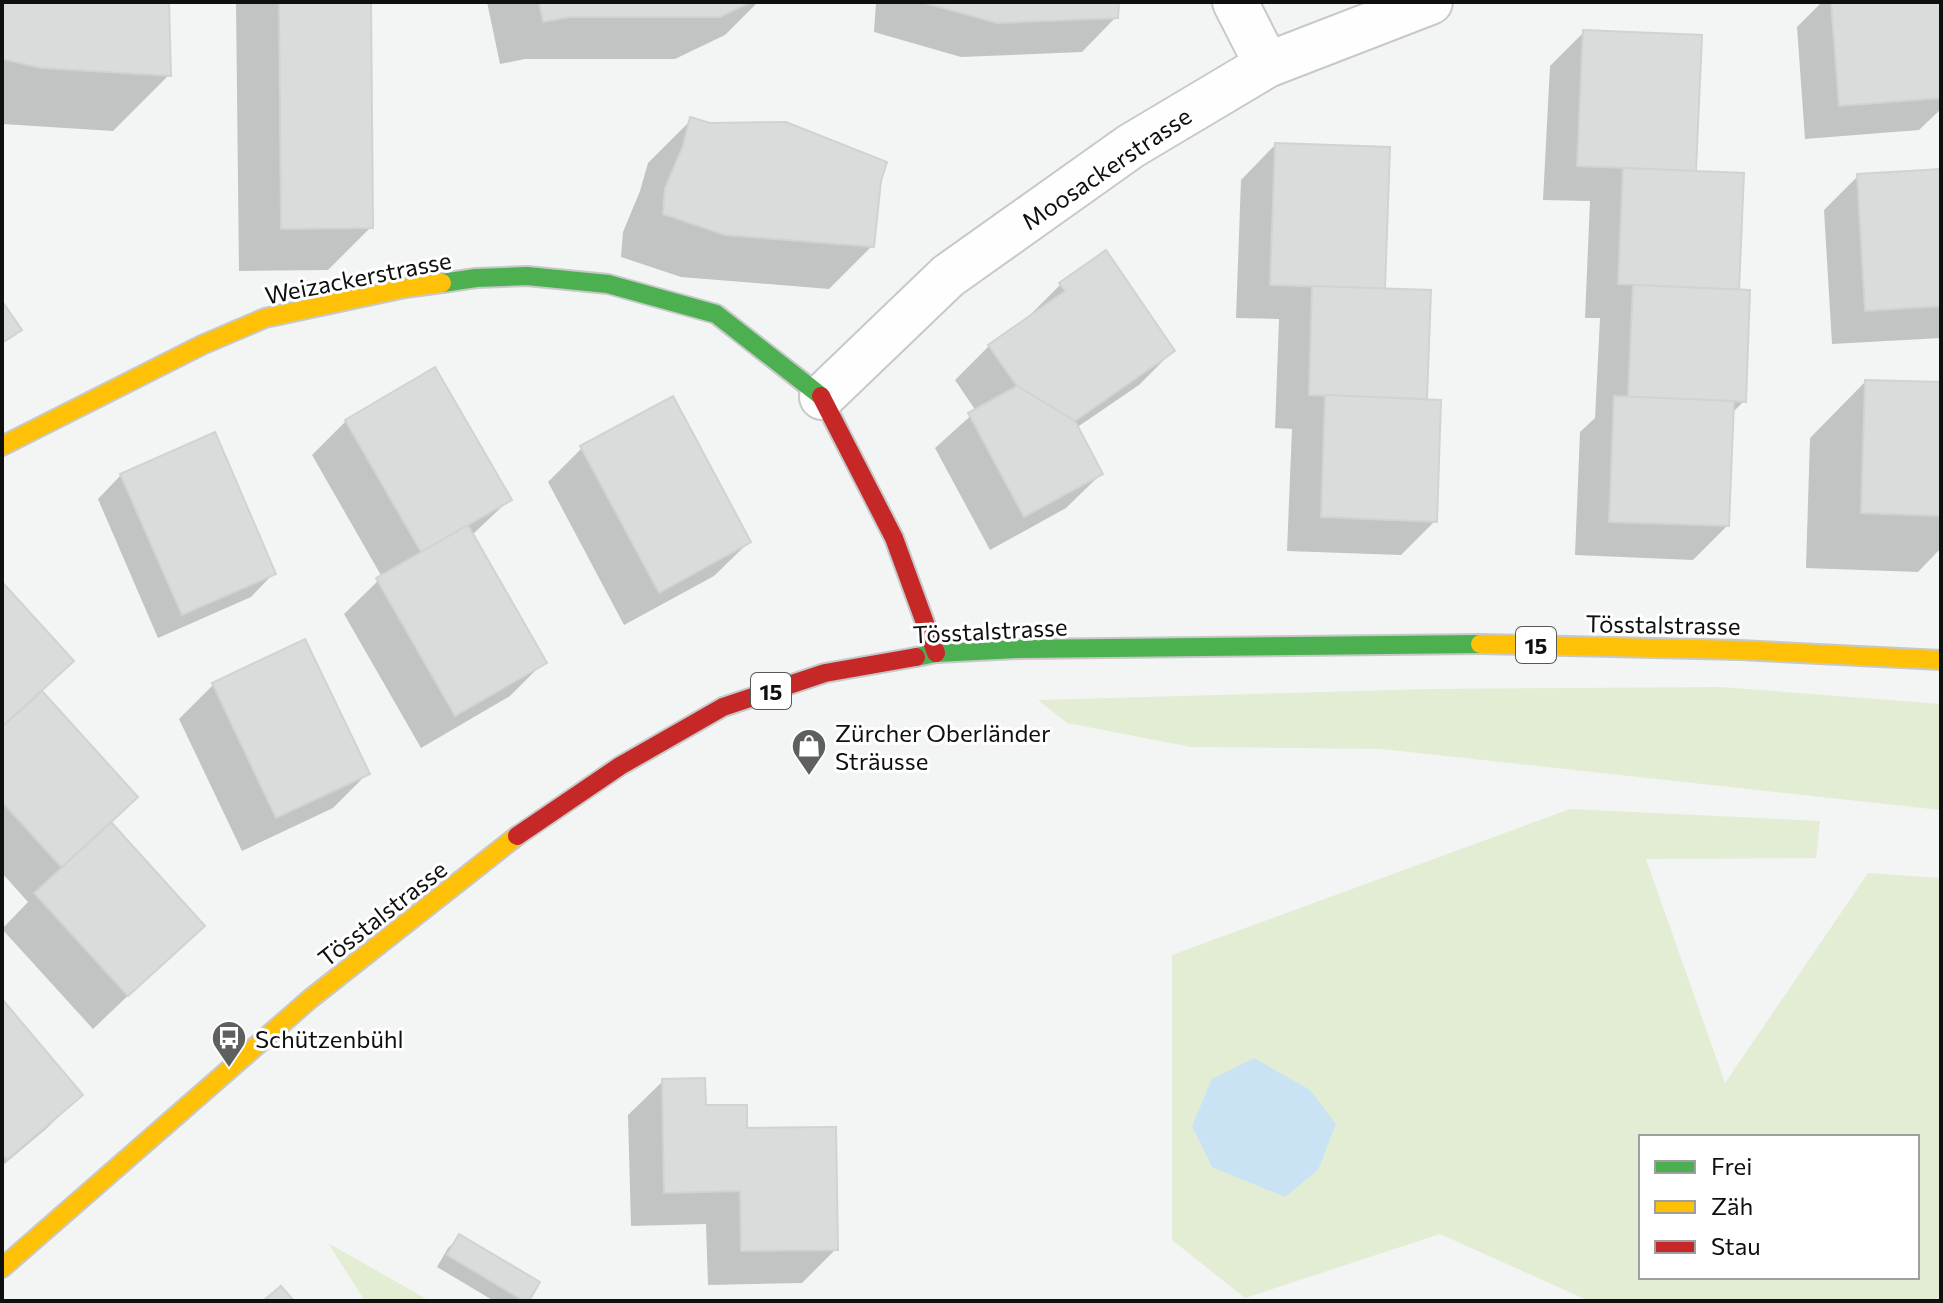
<svg xmlns="http://www.w3.org/2000/svg" width="1943" height="1303" viewBox="0 0 1943 1303" font-family="Commissioner,sans-serif">
<rect width="100%" height="100%" fill="#f2f5f4"/>
<!-- green -->
<g fill="#e3edd4" fill-rule="evenodd">
<path d="M 1721,687 L 1941,704 L 1941,810 L 1382,749 L 1191,747 L 1067,723 L 1038,700 L 1428,689 Z"/>
<path d="M 1570,809 L 1820,821 L 1816,858 L 1646,859 L 1725,1083 L 1868,873 L 1941,878 L 1941,1301 L 1589,1301 L 1440,1234 L 1245,1298 L 1172,1240 L 1172,955 ZM 1641,1137 L 1917,1137 L 1917,1277 L 1641,1277 Z"/>
<path d="M 328,1243 L 430,1301 L 365,1301 Z"/>
</g>
<!-- water -->
<path fill="#c9e3f5" d="M 1254,1058 L 1310,1090 L 1336,1124 L 1318,1170 L 1285,1197 L 1212,1167 L 1192,1126 L 1212,1079 Z"/>
<!-- shadow -->
<g fill="#0003">
<path d="M 2,2 L 167,2 L 169,75 L 113,131 L 2,124 Z"/>
<path d="M 236,2 L 369,2 L 371,227 L 328,270 L 239,271 Z"/>
<path d="M 487,2 L 758,2 L 725,35 L 675,59 L 525,59 L 500,64 Z"/>
<path d="M 876,2 L 1117,2 L 1116,17 L 1082,52 L 961,57 L 874,32 Z"/>
<path d="M 1822,2 L 1941,2 L 1941,109 L 1919,130 L 1805,139 L 1797,27 Z"/>
<path d="M 1584,32 L 1700,37 L 1694,173 L 1744,401 L 1732,413 L 1727,526 L 1693,560 L 1575,555 L 1580,432 L 1595,418 L 1600,318 L 1585,318 L 1590,201 L 1543,200 L 1550,66 Z"/>
<path d="M 691,120 L 879,180 L 872,246 L 829,289 L 681,277 L 621,257 L 623,232 L 640,191 L 648,163 Z"/>
<path d="M 1275,145 L 1383,290 L 1429,292 L 1425,401 L 1435,521 L 1401,555 L 1287,551 L 1292,429 L 1275,428 L 1279,319 L 1236,318 L 1241,180 Z"/>
<path d="M 1941,171 L 1941,338 L 1832,344 L 1824,210 L 1858,176 Z"/>
<path d="M 1105,253 L 1173,351 L 1139,385 L 1076,428 L 1101,474 L 1066,508 L 990,550 L 935,448 L 976,411 L 955,380 L 989,346 L 1026,319 L 1060,285 Z"/>
<path d="M 1865,382 L 1941,384 L 1941,548 L 1918,572 L 1806,568 L 1810,438 Z"/>
<path d="M 346,421 L 510,499 L 471,536 L 544,662 L 510,696 L 421,748 L 344,614 L 382,577 L 312,455 Z"/>
<path d="M 582,448 L 749,542 L 714,576 L 624,625 L 548,482 Z"/>
<path d="M 121,475 L 274,573 L 251,597 L 158,638 L 98,499 Z"/>
<path d="M 2,585 L 40,692 L 135,797 L 109,823 L 202,925 L 93,1029 L 2,929 L 28,902 L 2,873 Z"/>
<path d="M 213,685 L 367,774 L 333,808 L 242,851 L 179,719 Z"/>
<path d="M 2,1002 L 80,1095 L 46,1129 L 2,1166 Z"/>
<path d="M 663,1081 L 745,1130 L 836,1249 L 802,1283 L 708,1285 L 706,1224 L 631,1226 L 628,1115 Z"/>
<path d="M 460,1236 L 526,1301 L 494,1301 L 437,1267 L 448,1248 Z"/>
</g>
<!-- building -->
<g fill="#dadcdb" stroke="#d1d3d2" stroke-width="2">
<path d="M 2,2 L 169,2 L 171,76 L 41,68 L 2,59 Z"/>
<path d="M 279,2 L 371,2 L 373,228 L 281,229 Z"/>
<path d="M 539,2 L 751,2 L 720,17 L 569,17 L 543,22 Z"/>
<path d="M 921,2 L 1119,2 L 1118,18 L 997,23 Z"/>
<path d="M 1831,2 L 1941,2 L 1941,98 L 1839,106 Z"/>
<path d="M 1583,30 L 1702,35 L 1696,171 L 1577,166 Z"/>
<path d="M 690,117 L 710,123 L 786,122 L 887,162 L 881,181 L 874,247 L 725,235 L 663,214 L 665,188 L 683,146 Z"/>
<path d="M 1275,143 L 1390,147 L 1385,289 L 1270,285 Z"/>
<path d="M 1623,168 L 1744,173 L 1739,290 L 1618,284 Z"/>
<path d="M 1941,169 L 1941,306 L 1865,311 L 1857,174 Z"/>
<path d="M 1106,250 L 1175,351 L 1075,421 L 1017,386 L 988,345 L 1065,291 L 1059,283 Z"/>
<path d="M 1633,285 L 1750,290 L 1746,402 L 1628,397 Z"/>
<path d="M 1312,286 L 1431,290 L 1427,399 L 1309,395 Z"/>
<path d="M 2,301 L 22,330 L 2,343 Z"/>
<path d="M 435,367 L 512,500 L 421,552 L 345,420 Z"/>
<path d="M 1865,380 L 1941,382 L 1941,516 L 1861,513 Z"/>
<path d="M 1017,386 L 1075,421 L 1103,474 L 1024,517 L 968,413 Z"/>
<path d="M 1325,395 L 1441,400 L 1437,522 L 1321,517 Z"/>
<path d="M 673,396 L 751,542 L 659,593 L 580,446 Z"/>
<path d="M 1614,396 L 1734,401 L 1729,526 L 1609,522 Z"/>
<path d="M 215,432 L 276,574 L 182,615 L 120,474 Z"/>
<path d="M 468,525 L 547,663 L 455,716 L 376,578 Z"/>
<path d="M 2,582 L 74,661 L 2,727 Z"/>
<path d="M 305,639 L 370,774 L 276,818 L 212,683 Z"/>
<path d="M 42,691 L 138,797 L 62,868 L 2,802 L 2,727 Z"/>
<path d="M 111,822 L 205,926 L 128,996 L 34,893 Z"/>
<path d="M 2,999 L 83,1095 L 7,1160 L 2,1154 Z"/>
<path d="M 705,1078 L 706,1105 L 747,1105 L 747,1128 L 836,1127 L 838,1250 L 741,1251 L 740,1191 L 664,1193 L 662,1079 Z"/>
<path d="M 459,1234 L 540,1282 L 529,1301 L 524,1301 L 447,1255 Z"/>
<path d="M 281,1286 L 294,1301 L 263,1301 Z"/>
</g>
<g fill="none" stroke-linecap="round" stroke-linejoin="round">
<defs>
<g id="street">
<path d="M 1235,2 L 1267,65"/>
<path d="M 822,397 L 948,276 L 1131,146 L 1267,65 L 1430,2"/>
</g>
<g id="fast">
<path d="M 442,283 L 476,278 L 527,276 L 608,284 L 716,314 L 821,396"/>
<path d="M 916,657 L 936,653 L 1017,649 L 1480,644"/>
</g>
<g id="slow">
<path d="M 2,446 L 202,345 L 265,318 L 405,288 L 442,283"/>
<path d="M 1480,644 L 1740,650 L 1941,660"/>
<path d="M 2,1268 L 310,999 L 517,836"/>
</g>
<g id="jam">
<path d="M 821,396 L 894,538 L 936,653"/>
<path d="M 517,836 L 620,766 L 723,707 L 825,673 L 916,657"/>
</g>
</defs>
<!-- street casing -->
<use href="#street" stroke="#c7c9c9" stroke-width="48"/>
<!-- fast casing -->
<use href="#fast" stroke="#c7c9c9" stroke-width="22"/>
<!-- slow casing -->
<use href="#slow" stroke="#c7c9c9" stroke-width="22"/>
<!-- jam casing -->
<use href="#jam" stroke="#c7c9c9" stroke-width="22"/>
<!-- street -->
<use href="#street" stroke="#fdfefd" stroke-width="44"/>
<!-- fast -->
<use href="#fast" stroke="#4caf50" stroke-width="18"/>
<!-- slow -->
<use href="#slow" stroke="#ffc107" stroke-width="18"/>
<!-- jam -->
<use href="#jam" stroke="#c62828" stroke-width="18"/>
</g>
<!-- icons -->
<defs>
<symbol id="shop-pin" viewBox="-11 -11 22 30"><path d="M0 17L-7.5 6A9.5 9.5 0 1 1 7.5 6Z" fill="#5e605f" stroke="#fff"/><path d="M-5-2.5h2.3a2.7 3.5 0 0 1 5.4 0H5L5.5 6h-11ZM-1.5-2.5h3a1.5 2.3 0 0 0-3 0Z" fill="#fff"/></symbol>
<symbol id="bus-pin" viewBox="-11 -11 22 30"><path d="M0 17L-7.5 6A9.5 9.5 0 1 1 7.5 6Z" fill="#5e605f" stroke="#fff"/><path d="M-5-6H5V4H4V6H2V4H-2V6H-4V4H-5ZM-3.5-4V0h7V-4ZM-3.5 1.2v1.5H-2V1.2ZM2 1.2v1.5H3.5V1.2Z" fill="#fff"/></symbol>
</defs>
<g fill-rule="evenodd">
<use href="#shop-pin" x="789" y="726" width="40" height="54"/>
<use href="#bus-pin" x="209" y="1018" width="40" height="54"/>
</g>
<g text-anchor="middle" dominant-baseline="central" stroke-width="6" stroke-linejoin="round" paint-order="stroke">
<!-- shield labels -->
<g fill="#fff" stroke="#565857" stroke-width="2">
<rect x="1516" y="627" width="40" height="36" rx="6"/>
<rect x="751" y="673" width="40" height="36" rx="6"/>
</g>
<g font-size="22" font-weight="bold" fill="#0e100f">
<text x="1536" y="645">15</text>
<text x="771" y="691">15</text>
</g>
<!-- street labels -->
<g font-size="24" fill="#0e100f" stroke="#fff">
<text transform="translate(1106 168) rotate(-34)">Moosackerstrasse</text>
<text transform="translate(358 277) rotate(-11)">Weizackerstrasse</text>
<text transform="translate(1663 624) rotate(1)">Tösstalstrasse</text>
<text transform="translate(990 630) rotate(-3)">Tösstalstrasse</text>
<text transform="translate(382 913) rotate(-38)">Tösstalstrasse</text>
</g>
<!-- poi labels -->
<g font-size="24" fill="#0e100f" stroke="#fff" text-anchor="start">
<text x="835" y="732">Zürcher Oberländer<tspan x="835" dy="28">Sträusse</tspan></text>
<text x="255" y="1038">Schützenbühl</text>
</g>
</g>
<!-- border -->
<rect width="1943" height="1303" fill="none" stroke="#0e100f" stroke-width="8"/>
<!-- legend -->
<rect x="1639" y="1135" width="280" height="144" fill="#ffffff" stroke="#9f9f9f" stroke-width="2"/>
<rect x="1655" y="1161" width="40" height="12" fill="#4caf50" stroke="#9f9f9f" stroke-width="2"/>
<text x="1711" y="1175" font-size="24" fill="#0e100f">Frei</text>
<rect x="1655" y="1201" width="40" height="12" fill="#ffc107" stroke="#9f9f9f" stroke-width="2"/>
<text x="1711" y="1215" font-size="24" fill="#0e100f">Zäh</text>
<rect x="1655" y="1241" width="40" height="12" fill="#c62828" stroke="#9f9f9f" stroke-width="2"/>
<text x="1711" y="1255" font-size="24" fill="#0e100f">Stau</text>
</svg>
